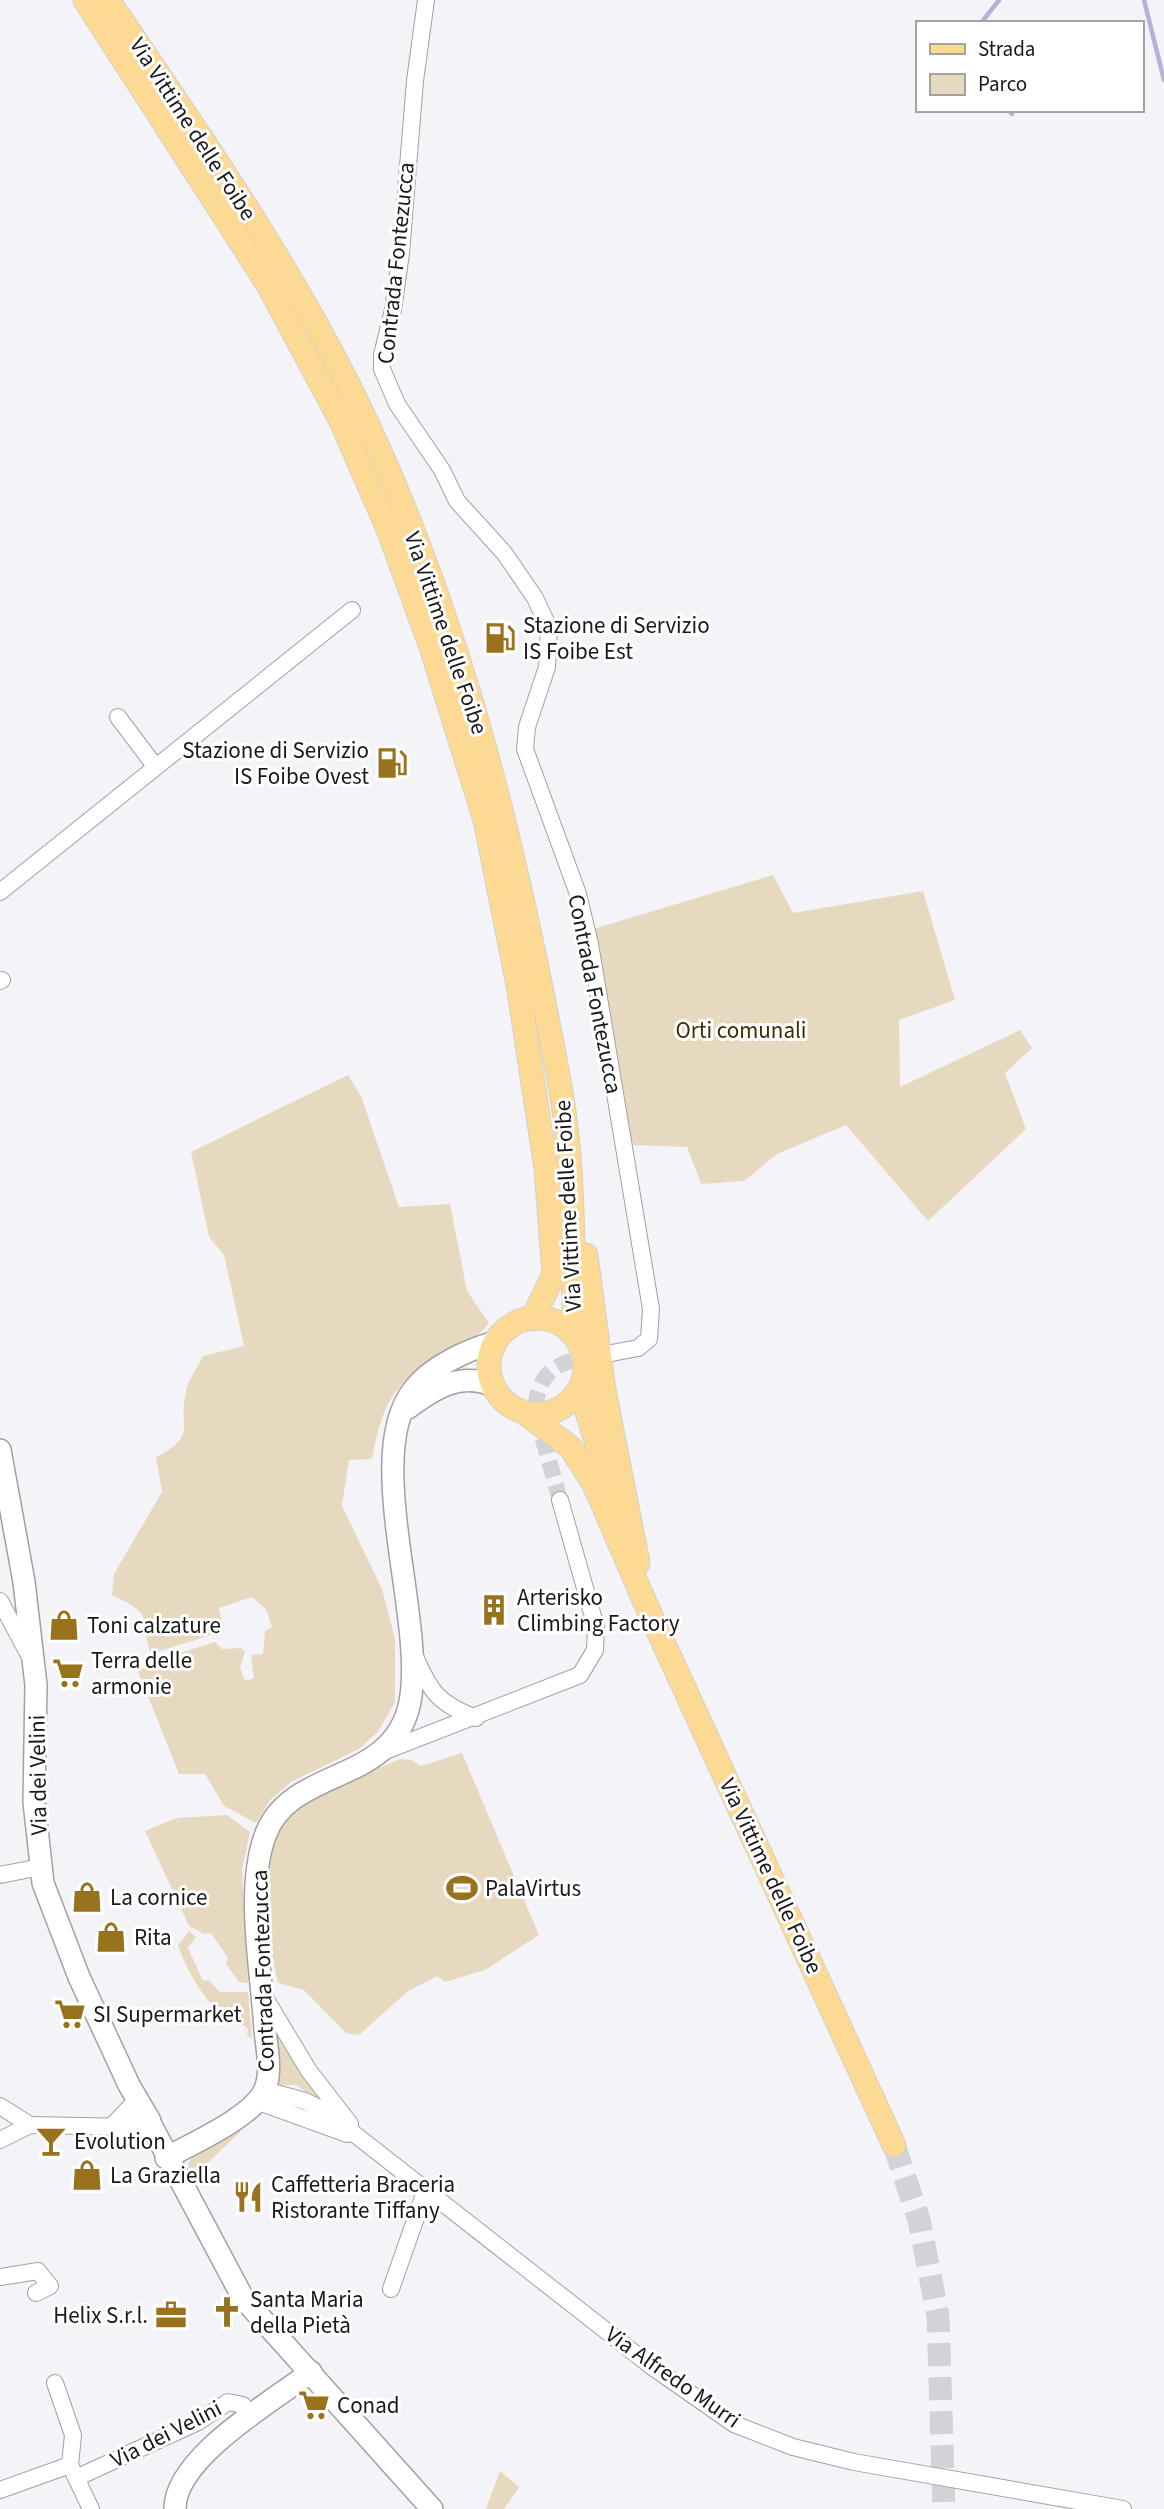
<svg xmlns="http://www.w3.org/2000/svg" width="1164" height="2509" viewBox="0 0 1164 2509" font-family="'Source Sans 3',sans-serif">
<rect width="100%" height="100%" fill="#f4f4f8"/>
<!-- green -->
<g fill="#e6d9c0">
<path d="M 773,875 L 793,913 L 923,891 L 955,1000 L 899,1020 L 900,1087 L 1020,1030 L 1032,1048 L 1005,1073 L 1026,1129 L 928,1221 L 846,1125 L 777,1154 L 744,1181 L 701,1184 L 687,1147 L 631,1145 L 593,929 Z"/>
<path d="M 348,1075 L 361,1096 L 399,1207 L 450,1204 L 467,1291 L 489,1323 C 476,1340 460,1347 441,1357 C 392,1382 382,1406 372,1459 L 349,1460 L 342,1506 L 382,1589 L 395,1639 L 395,1702 L 378,1732 L 359,1749 L 291,1782 L 271,1799 L 256,1823 L 224,1806 L 205,1774 L 179,1774 L 138,1671 L 173,1655 L 215,1642 L 222,1649 L 241,1648 L 245,1652 L 240,1667 L 245,1681 L 254,1678 L 251,1655 L 263,1654 L 265,1631 L 272,1627 L 266,1609 L 252,1597 L 219,1608 L 222,1626 L 217,1633 L 151,1654 C 138,1616 158,1617 112,1595 L 114,1574 L 162,1492 L 156,1457 C 199,1435 177,1429 186,1392 C 188,1380 198,1367 203,1356 L 244,1346 L 224,1255 L 209,1237 L 191,1152 Z"/>
<path d="M 462,1753 L 539,1935 L 485,1970 L 445,1982 L 437,1976 L 407,1992 L 359,2035 L 346,2033 L 304,1990 L 278,1983 C 265,1926 248,1832 311,1798 C 339,1783 371,1772 400,1759 L 411,1760 L 421,1766 Z"/>
<path d="M 227,1815 L 250,1832 L 242,1870 L 248,1983 L 239,1982 L 226,1964 L 228,1958 L 211,1933 L 204,1934 L 189,1926 L 145,1831 L 176,1818 Z"/>
<path d="M 189,1931 L 196,1937 L 188,1948 L 203,1981 L 209,1980 L 220,1992 L 248,1992 L 252,2038 L 247,2036 L 248,2029 L 235,2018 L 228,2022 C 204,1998 189,1977 178,1945 Z"/>
<path d="M 277,2028 L 323,2103 L 296,2085 L 277,2085 Z"/>
<path d="M 237,2125 L 240,2132 L 192,2178 L 188,2164 L 195,2152 Z"/>
<path d="M 500,2471 L 519,2487 L 504,2509 L 486,2509 Z"/>
</g>
<g fill="none" stroke-linecap="round" stroke-linejoin="round">
<!-- stream -->
<g stroke="#b3b3d6" stroke-width="4.5">
<path d="M 1144,0 L 1164,80"/>
<path d="M 981,23 L 999,0"/>
<path d="M 1008,110 L 1012,114"/>
</g>
<!-- street-tunnel -->
<path stroke="#d3d3d7" stroke-width="16" stroke-dasharray="16 8" stroke-linecap="butt" d="M 560,1500 L 535,1411 C 538,1363 567,1360 607,1354"/>
<!-- primary-tunnel -->
<path stroke="#d3d3d7" stroke-width="23" stroke-dasharray="23 11" stroke-linecap="butt" d="M 894,2145 L 919,2220 L 938,2316 L 944,2509"/>
<defs>
<g id="street">
<path d="M 426,0 L 415,81 L 401,253 L 393,310 L 382,355 L 382,369 L 397,404 L 442,470 L 457,501 L 505,554 L 535,598 L 549,628 L 547,667 L 527,727 L 525,749 L 578,894 L 590,944 L 651,1309 L 649,1339 L 638,1348 L 612,1353"/>
<path d="M 118,717 L 155,766"/>
<path d="M 0,892 L 352,610"/>
<path d="M 0,981 L 2,980"/>
<path d="M 0,1601 L 30,1657"/>
<path d="M 415,1656 C 430,1692 439,1704 476,1718"/>
<path d="M 380,1753 L 580,1675 L 595,1650 L 596,1627 L 560,1500"/>
<path d="M 0,1875 L 41,1867"/>
<path d="M 265,1998 L 309,2071 L 350,2124"/>
<path d="M 265,2090 L 305,2101 L 325,2111 L 651,2366 L 734,2424 L 793,2447 L 854,2462 L 1123,2509"/>
<path d="M 256,2101 L 347,2134"/>
<path d="M 0,2106 L 30,2125"/>
<path d="M 113,2125 L 131,2106"/>
<path d="M 0,2140 L 30,2125 L 133,2127"/>
<path d="M 0,2277 L 38,2271 L 50,2286 L 36,2293"/>
<path d="M 391,2289 L 426,2189"/>
<path d="M 55,2383 L 73,2435 L 70,2465 L 91,2509"/>
<path d="M 76,2478 L 198,2422 L 228,2402 L 243,2405 L 251,2417"/>
<path d="M 0,2490 L 70,2465"/>
</g>
<g id="secondary">
<path d="M 408,1408 C 434,1389 459,1372 492,1385"/>
<path d="M 0,1450 L 24,1582 L 36,1685 L 34,1802 L 43,1883 L 79,1977 L 129,2085 L 147,2116"/>
<circle cx="141" cy="2123" r="9"/>
<path d="M 151,2125 L 243,2298 L 432,2509"/>
<path d="M 166,2158 C 191,2144 255,2116 265,2089 C 272,2072 267,2049 265,2031 C 262,1972 245,1892 265,1836 C 290,1765 393,1787 410,1702 C 426,1619 361,1454 414,1389 C 432,1366 467,1350 495,1342"/>
<path d="M 175,2509 C 174,2458 273,2401 311,2372"/>
</g>
<g id="primary">
<path d="M 85,0 L 267,283 L 340,419 L 388,529 L 431,647 L 485,820 L 518,985 L 546,1168 L 554,1274 L 533,1318"/>
<path d="M 108,0 C 196,130 287,259 356,400 C 461,615 517,852 560,1086 C 570,1140 572,1197 573,1252 C 574,1281 572,1310 577,1338"/>
<path d="M 586,1255 L 604,1390 L 638,1563"/>
<circle cx="537" cy="1366" r="48"/>
<path d="M 580,1389 L 613,1497"/>
<path d="M 525,1413 L 570,1447 L 594,1484 L 647,1607 L 894,2145"/>
</g>
</defs>
<!-- street casing -->
<use href="#street" stroke="#a1a1a4" stroke-width="18"/>
<!-- secondary casing -->
<use href="#secondary" stroke="#a1a1a4" stroke-width="24"/>
<!-- primary casing -->
<use href="#primary" stroke="#d1d1d1" stroke-width="25"/>
<!-- street -->
<use href="#street" stroke="#fff" stroke-width="16"/>
<!-- secondary -->
<use href="#secondary" stroke="#fff" stroke-width="21"/>
<!-- primary -->
<use href="#primary" stroke="#fcda93" stroke-width="23"/>
</g>
<!-- icons -->
<defs>
<symbol id="fuel-bare" viewBox="-9 -9 18 18"><path d="M-5.5-6h7V0h2V4h1.3V-2.5L3-4.5l.8-.8L6-3V5H2.5V1h-1V6h-7ZM-4.2-4.7v3.2H.2V-4.7Z" fill="#98721d" stroke="#fff" stroke-width="2.5" paint-order="stroke"/></symbol>
<symbol id="building-bare" viewBox="-9 -9 18 18"><path d="M-4-6H4V6H1V3H-1V6H-4ZM-2.5-4.3h1.7v1.8h-1.7ZM.8-4.3h1.7v1.8H.8ZM-2.5-1h1.7V.8h-1.7ZM.8-1h1.7V.8H.8Z" fill="#98721d" stroke="#fff" stroke-width="2.5" paint-order="stroke"/></symbol>
<symbol id="shop-bare" viewBox="-9 -9 18 18"><path d="M-5-2.5h2.3a2.7 3.5 0 0 1 5.4 0H5L5.5 6h-11ZM-1.5-2.5h3a1.5 2.3 0 0 0-3 0Z" fill="#98721d" stroke="#fff" stroke-width="2.5" paint-order="stroke"/></symbol>
<symbol id="supermarket-bare" viewBox="-9 -9 18 18"><path d="M-6-5.5h2.5l.6 2H6L4.5 2H-2.5L-4.4-4H-6ZM-1.5 3.2a1.3 1.3 0 1 0 .1 0ZM3 3.2a1.3 1.3 0 1 0 .1 0Z" fill="#98721d" stroke="#fff" stroke-width="2.5" paint-order="stroke"/></symbol>
<symbol id="stadium-bare" viewBox="-9 -9 18 18"><path d="M0-5a6.5 5 0 1 0 0 10a6.5 5 0 1 0 0-10ZM-3.5-1.8h7v3.6h-7Z" fill="#98721d" stroke="#fff" stroke-width="2.5" paint-order="stroke"/></symbol>
<symbol id="bar-bare" viewBox="-9 -9 18 18"><path d="M-6-5H6L.8 .8V4.5H3.5V6h-7V4.5H-.8V.8Z" fill="#98721d" stroke="#fff" stroke-width="2.5" paint-order="stroke"/></symbol>
<symbol id="restaurant-bare" viewBox="-9 -9 18 18"><path d="M-5-6h1v4h1v-4h1v4h1v-4h1v5L-1.5 .5V6h-2V.5L-5-1ZM5-6V6H3V1.5H1.5Q1.5-4 5-6Z" fill="#98721d" stroke="#fff" stroke-width="2.5" paint-order="stroke"/></symbol>
<symbol id="church-bare" viewBox="-9 -9 18 18"><path d="M-1.2-6h2.4v3.5h3.3v2.4h-3.3V6h-2.4V-.1h-3.3v-2.4h3.3Z" fill="#98721d" stroke="#fff" stroke-width="2.5" paint-order="stroke"/></symbol>
<symbol id="office-bare" viewBox="-9 -9 18 18"><path d="M-6-3h4V-5.5h4V-3h4V5H-6ZM-1-4.5V-3h2v-1.5ZM-6 0V1H6V0Z" fill="#98721d" stroke="#fff" stroke-width="2.5" paint-order="stroke"/></symbol>
</defs>
<g fill-rule="evenodd">
<use href="#fuel-bare" x="478" y="616" width="44" height="44"/>
<use href="#fuel-bare" x="370" y="741" width="44" height="44"/>
<use href="#building-bare" x="472" y="1588" width="44" height="44"/>
<use href="#shop-bare" x="42" y="1603" width="44" height="44"/>
<use href="#supermarket-bare" x="46" y="1651" width="44" height="44"/>
<use href="#stadium-bare" x="440" y="1866" width="44" height="44"/>
<use href="#shop-bare" x="65" y="1875" width="44" height="44"/>
<use href="#shop-bare" x="89" y="1915" width="44" height="44"/>
<use href="#supermarket-bare" x="48" y="1992" width="44" height="44"/>
<use href="#bar-bare" x="29" y="2119" width="44" height="44"/>
<use href="#shop-bare" x="65" y="2153" width="44" height="44"/>
<use href="#restaurant-bare" x="226" y="2175" width="44" height="44"/>
<use href="#church-bare" x="205" y="2290" width="44" height="44"/>
<use href="#office-bare" x="149" y="2293" width="44" height="44"/>
<use href="#supermarket-bare" x="292" y="2383" width="44" height="44"/>
</g>
<g text-anchor="middle" dominant-baseline="central" stroke-width="6" stroke-linejoin="round" paint-order="stroke">
<!-- street labels -->
<g font-size="23" fill="#19191a" stroke="#fff">
<text transform="translate(193 129) rotate(57)">Via Vittime delle Foibe</text>
<text transform="translate(396 263) rotate(-84)">Contrada Fontezucca</text>
<text transform="translate(446 633) rotate(71)">Via Vittime delle Foibe</text>
<text transform="translate(595 994) rotate(79)">Contrada Fontezucca</text>
<text transform="translate(568 1206) rotate(-93)">Via Vittime delle Foibe</text>
<text transform="translate(38 1775) rotate(-91)">Via dei Velini</text>
<text transform="translate(771 1876) rotate(65)">Via Vittime delle Foibe</text>
<text transform="translate(263 1971) rotate(-92)">Contrada Fontezucca</text>
<text transform="translate(673 2377) rotate(35)">Via Alfredo Murri</text>
<text transform="translate(166 2434) rotate(-27)">Via dei Velini</text>
</g>
<!-- poi labels -->
<g font-size="23" fill="#19191a" stroke="#fff" text-anchor="start">
<text x="523" y="625">Stazione di Servizio<tspan x="523" dy="26">IS Foibe Est</tspan></text>
<text x="369" y="750" text-anchor="end">Stazione di Servizio<tspan x="369" dy="26">IS Foibe Ovest</tspan></text>
<text x="517" y="1597">Arterisko<tspan x="517" dy="26">Climbing Factory</tspan></text>
<text x="87" y="1625">Toni calzature</text>
<text x="91" y="1660">Terra delle<tspan x="91" dy="26">armonie</tspan></text>
<text x="485" y="1888">PalaVirtus</text>
<text x="110" y="1897">La cornice</text>
<text x="134" y="1937">Rita</text>
<text x="93" y="2014">SI Supermarket</text>
<text x="74" y="2141">Evolution</text>
<text x="110" y="2175">La Graziella</text>
<text x="271" y="2184">Caffetteria Braceria<tspan x="271" dy="26">Ristorante Tiffany</tspan></text>
<text x="250" y="2299">Santa Maria<tspan x="250" dy="26">della Pietà</tspan></text>
<text x="148" y="2315" text-anchor="end">Helix S.r.l.</text>
<text x="337" y="2405">Conad</text>
</g>
<!-- park labels -->
<g font-size="23" fill="#3f2c00" stroke="#fff">
<text x="741" y="1030">Orti comunali</text>
</g>
</g>
<!-- legend -->
<rect x="916" y="21" width="228" height="91" fill="#ffffff" stroke="#a3a3a3" stroke-width="2"/>
<rect x="930" y="44" width="35" height="10" fill="#fcda93" stroke="#a3a3a3" stroke-width="2"/>
<text x="978" y="56" font-size="21" fill="#19191a">Strada</text>
<rect x="930" y="74" width="35" height="21" fill="#e6d9c0" stroke="#a3a3a3" stroke-width="2"/>
<text x="978" y="91" font-size="21" fill="#19191a">Parco</text>
</svg>
